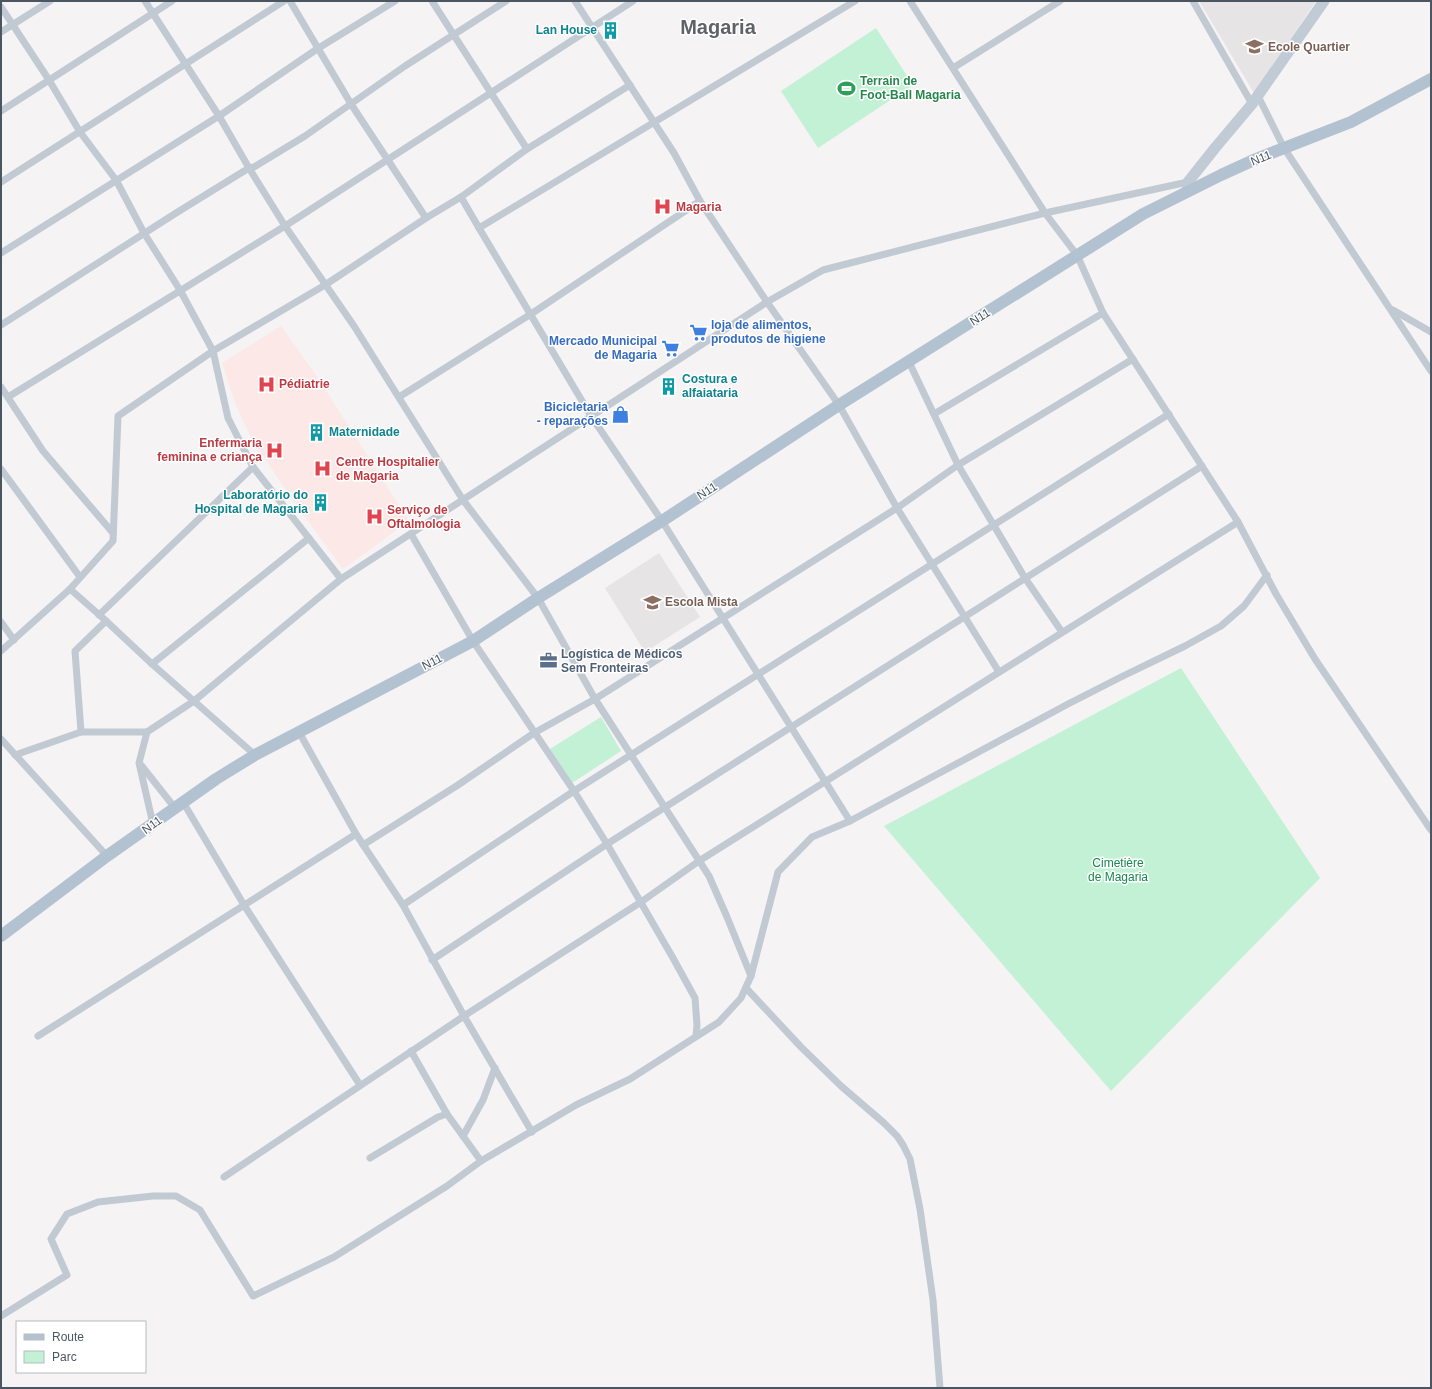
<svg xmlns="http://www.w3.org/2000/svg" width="1432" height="1389" viewBox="0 0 1432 1389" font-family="Helvetica,sans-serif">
<rect width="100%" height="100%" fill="#f5f3f3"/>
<!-- education -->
<g fill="#e6e4e5">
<path d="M 1199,1 L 1316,1 L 1254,93 Z"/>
<path d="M 659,553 L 700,617 L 645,652 L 605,588 Z"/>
</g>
<!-- medical -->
<path fill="#fce8e6" d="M 281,326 L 316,375 L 409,521 L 343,569 L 292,499 L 251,438 L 234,400 L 222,363 Z"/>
<!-- green -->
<g fill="#c3f1d5">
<path d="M 876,28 L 913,85 L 818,148 L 781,91 Z"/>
<path d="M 1181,668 L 1320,878 L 1111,1091 L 884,826 Z"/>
<path d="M 601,717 L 621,751 L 572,783 L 550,749 Z"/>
</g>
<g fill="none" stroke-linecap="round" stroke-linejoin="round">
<!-- minor -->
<g stroke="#c1cad2" stroke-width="7">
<path d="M 145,1 L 219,116 L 249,168 L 285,226 L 354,326 L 463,500 L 538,598 L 595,699 L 709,876 L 727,917 L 751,976"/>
<path d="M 290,1 L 351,104 L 426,218"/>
<path d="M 432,1 L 527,149"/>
<path d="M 575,1 L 674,153 L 700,201 L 767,302 L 839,405 L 897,508 L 999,672"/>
<path d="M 910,1 L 1045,213 L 1077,255 L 1103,313 L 1238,522 L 1276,594 L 1315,659 L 1431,830"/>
<path d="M 1193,1 L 1252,104"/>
<path d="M 1,7 L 49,80 L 80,132 L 116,180 L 144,233 L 180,290 L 213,351 L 325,285 L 426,218 L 461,197 L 527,149 L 630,85"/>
<path d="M 1,32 L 50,1"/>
<path d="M 953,68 L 1060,1"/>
<path d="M 1258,96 L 1284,148 L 1431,371"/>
<path d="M 1,111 L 172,1"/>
<path d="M 1,182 L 284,1"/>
<path d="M 461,197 L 479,228"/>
<path d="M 1,253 L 219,116 L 317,49 L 395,1"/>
<path d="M 1393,310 L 1431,332"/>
<path d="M 1,325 L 176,213 L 249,168 L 254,167 L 305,136 L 405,66 L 506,1"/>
<path d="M 909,362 L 958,465 L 1025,578 L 1062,632"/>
<path d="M 1,387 L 43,451 L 113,533"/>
<path d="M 8,397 L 285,226 L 633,1"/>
<path d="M 399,397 L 531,314 L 700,201"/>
<path d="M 934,414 L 1103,313"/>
<path d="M 1,469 L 80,577"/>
<path d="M 411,534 L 473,641 L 574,791 L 607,844 L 673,958 L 695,998 L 697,1025 L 696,1036"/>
<path d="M 70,589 L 113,541 L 118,416 L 213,351 L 228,418 L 253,467 L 341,579"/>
<path d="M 99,615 L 253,467"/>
<path d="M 1,622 L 14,640"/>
<path d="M 1,651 L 70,589 L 104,619 L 152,664 L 255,755"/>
<path d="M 152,664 L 309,538"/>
<path d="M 81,732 L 147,732"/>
<path d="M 299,732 L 356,834 L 403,905 L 464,1016 L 532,1132"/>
<path d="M 1,739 L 107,856"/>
<path d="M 15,755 L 81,732 L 75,651 L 106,621"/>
<path d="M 141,765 L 175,808"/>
<path d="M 183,802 L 244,905 L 360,1085"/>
<path d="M 850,821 L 662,521 L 591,416 L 479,228 L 855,1"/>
<path d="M 153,824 L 139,763 L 147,732 L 194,701 L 341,579 L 767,302 L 823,270 L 1045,213 L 1188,182"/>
<path d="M 363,845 L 458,785 L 534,733 L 595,699 L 897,508 L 958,465 L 1133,359"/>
<path d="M 403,905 L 574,791 L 1169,414"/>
<path d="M 432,960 L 607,844 L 1202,466"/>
<path d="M 746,988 L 801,1047 L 841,1086 L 884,1123 L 897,1136 L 903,1145 L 910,1159 L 920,1209 L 933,1300 L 940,1388"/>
<path d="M 38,1036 L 356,834"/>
<path d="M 411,1051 L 447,1114 L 481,1161"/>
<path d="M 463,1136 L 483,1100 L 495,1068"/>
<path d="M 370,1158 L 438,1117 L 447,1114"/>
<path d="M 224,1177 L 464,1016 L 641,902 L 699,861 L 1238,522"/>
<path d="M 1,1316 L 67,1275 L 51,1239 L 67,1214 L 98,1202 L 153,1196 L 176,1196 L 200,1210 L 253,1296 L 334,1257 L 447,1186 L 481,1161 L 576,1105 L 630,1079 L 719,1022 L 741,998 L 751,976 L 778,872 L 812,837 L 850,821 L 1068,704 L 1121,677 L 1185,646 L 1221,626 L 1244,606 L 1267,575"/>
</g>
<!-- secondary -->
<path stroke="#c1cbd6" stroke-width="11" d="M 1187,192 L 1188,182 L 1215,148 L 1252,104 L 1324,1"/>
<!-- primary -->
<path stroke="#b3c2d1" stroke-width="12" d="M 1,936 L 107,856 L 216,779 L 255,755 L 473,641 L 538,598 L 662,521 L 839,405 L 1143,214 L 1221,175 L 1256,159 L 1351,122 L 1431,79"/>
</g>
<!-- icons -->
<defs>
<symbol id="building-bare" viewBox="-9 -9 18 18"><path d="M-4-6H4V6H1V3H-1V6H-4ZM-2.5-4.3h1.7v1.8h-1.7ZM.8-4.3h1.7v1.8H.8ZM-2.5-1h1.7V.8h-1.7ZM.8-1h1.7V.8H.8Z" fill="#0f9aa8" stroke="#fff" stroke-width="2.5" paint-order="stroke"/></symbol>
<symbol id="school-bare" viewBox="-9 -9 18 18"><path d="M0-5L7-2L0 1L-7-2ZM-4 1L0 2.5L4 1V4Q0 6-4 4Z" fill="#8d6e63" stroke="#fff" stroke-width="2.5" paint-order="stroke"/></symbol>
<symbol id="stadium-bare" viewBox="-9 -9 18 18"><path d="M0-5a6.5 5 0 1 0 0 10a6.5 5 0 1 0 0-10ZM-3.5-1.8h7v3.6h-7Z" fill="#2e9e5b" stroke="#fff" stroke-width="2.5" paint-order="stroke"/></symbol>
<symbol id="hospital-bare" viewBox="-9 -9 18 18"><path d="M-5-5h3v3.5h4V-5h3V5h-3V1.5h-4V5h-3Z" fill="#e0444e" stroke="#fff" stroke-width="2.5" paint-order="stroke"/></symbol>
<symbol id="supermarket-bare" viewBox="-9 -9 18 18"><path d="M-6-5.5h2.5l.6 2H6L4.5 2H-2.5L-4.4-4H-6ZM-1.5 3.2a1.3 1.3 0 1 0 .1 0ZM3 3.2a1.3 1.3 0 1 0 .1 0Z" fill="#3f7fe0" stroke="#fff" stroke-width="2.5" paint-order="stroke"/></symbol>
<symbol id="shop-bare" viewBox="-9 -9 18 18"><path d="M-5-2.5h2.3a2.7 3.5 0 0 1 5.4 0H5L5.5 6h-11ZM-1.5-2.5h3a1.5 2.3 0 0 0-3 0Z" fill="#3f7fe0" stroke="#fff" stroke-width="2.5" paint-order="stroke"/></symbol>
<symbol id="office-bare" viewBox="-9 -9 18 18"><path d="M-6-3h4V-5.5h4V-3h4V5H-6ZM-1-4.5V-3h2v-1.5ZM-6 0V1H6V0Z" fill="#5c6f8a" stroke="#fff" stroke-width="2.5" paint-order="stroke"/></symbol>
</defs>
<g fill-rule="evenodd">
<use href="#building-bare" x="598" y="18" width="25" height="25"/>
<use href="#school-bare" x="1242" y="34" width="25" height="25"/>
<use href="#stadium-bare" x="834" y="76" width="25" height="25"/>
<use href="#hospital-bare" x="650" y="194" width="25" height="25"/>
<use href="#supermarket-bare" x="686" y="320" width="25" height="25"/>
<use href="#supermarket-bare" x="658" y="336" width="25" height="25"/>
<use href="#hospital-bare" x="254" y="372" width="25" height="25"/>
<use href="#building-bare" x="656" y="374" width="25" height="25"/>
<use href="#shop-bare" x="608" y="402" width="25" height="25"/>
<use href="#building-bare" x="304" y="420" width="25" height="25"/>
<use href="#hospital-bare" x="262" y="438" width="25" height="25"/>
<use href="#hospital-bare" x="310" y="456" width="25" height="25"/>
<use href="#building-bare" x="308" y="490" width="25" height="25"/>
<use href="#hospital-bare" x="362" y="504" width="25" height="25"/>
<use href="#school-bare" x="640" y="590" width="25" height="25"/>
<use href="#office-bare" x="536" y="648" width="25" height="25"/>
</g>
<g text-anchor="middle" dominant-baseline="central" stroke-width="3" stroke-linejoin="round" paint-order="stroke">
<!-- culture labels -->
<g font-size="12" font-weight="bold" fill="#0d838f" stroke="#fff" text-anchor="end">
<text x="597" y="30">Lan House</text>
<text x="682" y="379" text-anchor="start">Costura e<tspan x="682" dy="14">alfaiataria</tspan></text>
<text x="329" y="432" text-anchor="start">Maternidade</text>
<text x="308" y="495">Laboratório do<tspan x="308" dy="14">Hospital de Magaria</tspan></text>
</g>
<!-- education labels -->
<g font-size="12" font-weight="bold" fill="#785e54" stroke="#fff" text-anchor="start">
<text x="1268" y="47">Ecole Quartier</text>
<text x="665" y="602">Escola Mista</text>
</g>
<!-- leisure labels -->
<g font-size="12" font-weight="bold" fill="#27864d" stroke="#fff" text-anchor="start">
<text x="860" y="81">Terrain de<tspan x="860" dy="14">Foot-Ball Magaria</tspan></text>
</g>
<!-- street labels -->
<g font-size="12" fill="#4a5661" stroke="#fff">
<text transform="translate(1261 158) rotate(-22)">N11</text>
<text transform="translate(980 317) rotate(-33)">N11</text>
<text transform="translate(707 491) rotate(-33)">N11</text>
<text transform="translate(432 662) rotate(-27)">N11</text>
<text transform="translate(152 825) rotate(-36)">N11</text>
</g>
<!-- health labels -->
<g font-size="12" font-weight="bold" fill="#be3a42" stroke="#fff" text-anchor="start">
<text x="676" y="207">Magaria</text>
<text x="279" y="384">Pédiatrie</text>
<text x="262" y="443" text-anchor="end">Enfermaria<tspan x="262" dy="14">feminina e criança</tspan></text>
<text x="336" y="462">Centre Hospitalier<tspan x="336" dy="14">de Magaria</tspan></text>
<text x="387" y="510">Serviço de<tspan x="387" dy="14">Oftalmologia</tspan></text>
</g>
<!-- shop labels -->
<g font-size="12" font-weight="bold" fill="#366cbe" stroke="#fff" text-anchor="end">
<text x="711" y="325" text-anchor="start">loja de alimentos,<tspan x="711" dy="14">produtos de higiene</tspan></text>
<text x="657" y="341">Mercado Municipal<tspan x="657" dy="14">de Magaria</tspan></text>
<text x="608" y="407">Bicicletaria<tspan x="608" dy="14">- reparações</tspan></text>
</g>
<!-- service labels -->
<g font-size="12" font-weight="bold" fill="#4e5e75" stroke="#fff" text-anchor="start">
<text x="561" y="654">Logística de Médicos<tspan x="561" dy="14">Sem Fronteiras</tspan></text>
</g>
<!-- park labels -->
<g font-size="12" fill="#17864f" stroke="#fff">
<text x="1118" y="863">Cimetière<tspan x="1118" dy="14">de Magaria</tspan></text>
</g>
<!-- town labels -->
<g font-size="20" font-weight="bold" fill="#5f6368" stroke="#fff">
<text x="718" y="27">Magaria</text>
</g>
</g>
<!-- border -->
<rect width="1432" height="1389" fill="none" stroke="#4a5661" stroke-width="4"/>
<!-- legend -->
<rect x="16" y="1321" width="130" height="52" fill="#ffffff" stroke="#b7bbc0"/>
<rect x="24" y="1334" width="20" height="6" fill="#b3c2d1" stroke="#b7bbc0"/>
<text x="52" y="1341" font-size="12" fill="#4a5661">Route</text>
<rect x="24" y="1351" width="20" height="12" fill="#c3f1d5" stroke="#b7bbc0"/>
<text x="52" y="1361" font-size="12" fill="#4a5661">Parc</text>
</svg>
